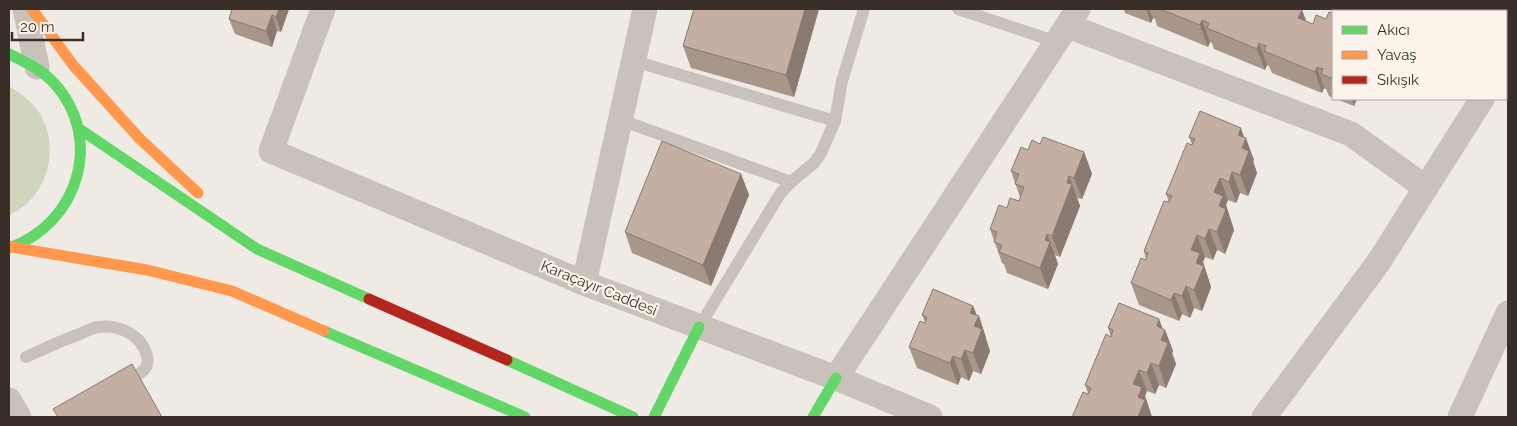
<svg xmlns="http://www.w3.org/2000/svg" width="1517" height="426" viewBox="0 0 1517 426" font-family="Raleway,sans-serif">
<rect width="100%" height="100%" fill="#efeae3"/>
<!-- green -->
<path fill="#cfd6bb" d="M 9,86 C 20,93 30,100 38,111 C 62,146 48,198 9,215 Z"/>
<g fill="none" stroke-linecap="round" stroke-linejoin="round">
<!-- lane -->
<g stroke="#c9c2bb" stroke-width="12">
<path d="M 958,9 L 1057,42"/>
<path d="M 634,61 L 835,121"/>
<path d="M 621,120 L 791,182"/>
<path d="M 699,327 L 780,194 L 791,182 L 814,163 L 821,153 L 835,121 L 842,81 L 864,9"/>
<path d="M 26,357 C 44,349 62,340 80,334 C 86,331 92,328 98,327 C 119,324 142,335 147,356 C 148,361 148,366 144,370 C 139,375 131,379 124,382"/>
</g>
<!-- street -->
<g stroke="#c9c2bb" stroke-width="25">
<path d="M 25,9 L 37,67"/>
<path d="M 323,9 L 271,151 L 584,283 L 836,378 L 930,417"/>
<path d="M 1068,26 L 1351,134 L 1426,188"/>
<path d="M 1506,61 L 1508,57"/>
<path d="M 584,283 L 645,9"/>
<path d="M 836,378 L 1078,9"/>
<path d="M 9,400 L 19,417"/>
<path d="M 1264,417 L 1378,263 L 1482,99"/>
<path d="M 1460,417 L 1508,313"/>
</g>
<!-- fast -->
<g stroke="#63d668" stroke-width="11">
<path d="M 9,54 C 25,62 41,69 54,83 C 105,139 78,224 9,248"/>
<path d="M 78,128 L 257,249 L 369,299"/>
<path d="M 324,331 L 525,417"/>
<path d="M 507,360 L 633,417"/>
<path d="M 654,417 L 699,327"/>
<path d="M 813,417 L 836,378"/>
</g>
<!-- slow -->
<g stroke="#ff974d" stroke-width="11">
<path d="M 32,9 L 73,65 L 140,139 L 198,193"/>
<path d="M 11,247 L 147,270 L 232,291 L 324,331"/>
</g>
<!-- jam -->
<path stroke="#b3261e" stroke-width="11" d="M 369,299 L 507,360"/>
</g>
<!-- wall -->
<g fill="#a9968b">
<path d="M 232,9 L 289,9 L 281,32 L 277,31 L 272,47 L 235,34 L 229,19 Z"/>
<path d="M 819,9 L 794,97 L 691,68 L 683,46 Z"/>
<path d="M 1124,9 L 1299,9 L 1302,10 L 1306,21 L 1313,24 L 1326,19 L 1333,13 L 1333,98 L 1329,96 L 1326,89 L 1324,88 L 1322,93 L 1272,73 L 1269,66 L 1267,65 L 1265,70 L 1214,49 L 1212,43 L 1210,42 L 1208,47 L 1157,26 L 1155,19 L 1153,18 L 1151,23 L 1125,13 Z"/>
<path d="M 1336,99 L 1357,99 L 1354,106 Z"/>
<path d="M 1189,137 L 1244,138 L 1254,160 L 1253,161 L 1257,173 L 1248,196 L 1240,193 L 1236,203 L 1228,200 L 1226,205 L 1234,230 L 1225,254 L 1217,250 L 1213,260 L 1205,257 L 1203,262 L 1211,287 L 1202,311 L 1194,308 L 1190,318 L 1182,314 L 1179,321 L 1139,305 L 1131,283 L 1146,260 L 1144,251 L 1169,202 L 1166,194 L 1192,144 Z"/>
<path d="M 1040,144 L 1084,152 L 1092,174 L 1082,199 L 1077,198 L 1080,206 L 1060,257 L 1055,255 L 1058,264 L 1048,289 L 1007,273 L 1004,264 L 1002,263 L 990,229 L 1007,208 L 1019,201 L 1020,197 L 1011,171 L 1028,150 Z"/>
<path d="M 741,174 L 749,195 L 711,286 L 632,253 L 625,232 Z"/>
<path d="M 973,306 L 977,316 L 979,316 L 986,338 L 986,339 L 990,351 L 981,374 L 973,371 L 969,381 L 961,377 L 958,385 L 917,368 L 909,347 L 925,322 L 922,315 Z"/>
<path d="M 1108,328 L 1163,329 L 1165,330 L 1173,351 L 1172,353 L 1176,364 L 1166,388 L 1159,385 L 1155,394 L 1147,391 L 1145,396 L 1152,417 L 1072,417 L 1088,393 L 1085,385 L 1111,337 Z"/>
</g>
<!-- shaded-wall -->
<g fill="#8a7a71">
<path d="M 279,9 L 289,9 L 281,32 L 276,17 Z"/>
<path d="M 805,9 L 819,9 L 794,97 L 786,75 Z"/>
<path d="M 1146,9 L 1149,9 L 1153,18 L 1151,23 Z"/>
<path d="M 1293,9 L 1302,10 L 1310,31 L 1306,39 Z"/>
<path d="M 272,15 L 277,31 L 272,47 L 266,31 Z"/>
<path d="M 1202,20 L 1210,42 L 1208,47 L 1200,25 Z"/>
<path d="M 1259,43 L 1267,65 L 1265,70 L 1257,49 Z"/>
<path d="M 1317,67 L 1324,88 L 1322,93 L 1315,72 Z"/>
<path d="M 1352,99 L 1357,99 L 1354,106 Z"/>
<path d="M 1241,128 L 1245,140 L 1246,138 L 1254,160 L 1253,161 L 1257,173 L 1248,196 L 1240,175 L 1238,135 Z"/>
<path d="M 1084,152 L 1092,174 L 1082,199 L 1074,178 Z"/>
<path d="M 1232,172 L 1240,193 L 1236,203 L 1229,182 Z"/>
<path d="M 741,174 L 749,195 L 711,286 L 703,265 Z"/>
<path d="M 1069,176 L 1080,206 L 1060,257 L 1052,236 L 1067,183 Z"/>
<path d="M 1220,178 L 1228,200 L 1226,205 L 1234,230 L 1225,254 L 1217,232 L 1219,206 L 1214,192 Z"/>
<path d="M 1209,229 L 1217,250 L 1213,260 L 1205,239 Z"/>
<path d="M 1047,234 L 1058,264 L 1048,289 L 1040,268 L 1045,240 Z"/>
<path d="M 1197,235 L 1205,257 L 1203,262 L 1211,287 L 1202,311 L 1194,290 L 1191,250 Z"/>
<path d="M 1186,286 L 1194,308 L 1190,318 L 1182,296 Z"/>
<path d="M 1174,293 L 1182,314 L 1179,321 L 1171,300 Z"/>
<path d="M 973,306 L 978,318 L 979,316 L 986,338 L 986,339 L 990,351 L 981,374 L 973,353 L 970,313 Z"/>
<path d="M 1159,319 L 1164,332 L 1165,330 L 1173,351 L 1172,353 L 1176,364 L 1166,388 L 1159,366 L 1157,326 Z"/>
<path d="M 965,350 L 973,371 L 969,381 L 961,359 Z"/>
<path d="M 953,356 L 961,377 L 958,385 L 950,363 Z"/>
<path d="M 1151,363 L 1159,385 L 1155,394 L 1147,373 Z"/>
<path d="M 1139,370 L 1147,391 L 1145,396 L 1152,417 L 1138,417 L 1133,384 Z"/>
</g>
<!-- building -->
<g fill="#c5aea2" stroke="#8a7a71">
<path d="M 232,9 L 279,9 L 276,17 L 272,15 L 266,31 L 229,19 Z"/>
<path d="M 694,9 L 805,9 L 786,75 L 683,46 Z"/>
<path d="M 1160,9 L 1299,9 L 1302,10 L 1298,18 L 1313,24 L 1316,15 L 1326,19 L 1329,12 L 1333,13 L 1333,79 L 1321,74 L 1323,69 L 1317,67 L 1315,72 L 1264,51 L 1266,46 L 1259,43 L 1257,49 L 1207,28 L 1209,23 L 1202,20 L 1200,25 Z"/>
<path d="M 1200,111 L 1241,128 L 1238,135 L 1246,138 L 1242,148 L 1249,151 L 1240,175 L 1232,172 L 1229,182 L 1220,178 L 1214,192 L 1223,196 L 1219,206 L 1226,209 L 1217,232 L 1209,229 L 1205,239 L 1197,235 L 1191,250 L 1200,253 L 1196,263 L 1204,266 L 1194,290 L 1186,286 L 1182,296 L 1174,293 L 1171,300 L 1131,283 L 1141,258 L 1146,260 L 1148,253 L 1144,251 L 1164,201 L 1169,202 L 1172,196 L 1166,194 L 1187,143 L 1192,145 L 1195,139 L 1189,137 Z"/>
<path d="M 1043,137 L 1084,152 L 1074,178 L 1069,176 L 1067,183 L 1072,184 L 1052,236 L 1047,234 L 1045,240 L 1050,242 L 1040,268 L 999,252 L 1002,245 L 994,242 L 997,232 L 990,229 L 999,205 L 1007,208 L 1010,198 L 1019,201 L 1024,187 L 1015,184 L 1019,174 L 1011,171 L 1021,147 L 1028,150 L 1032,140 L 1040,144 Z"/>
<path d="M 662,141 L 741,174 L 703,265 L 625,232 Z"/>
<path d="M 933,289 L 973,306 L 970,313 L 979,316 L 974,326 L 982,329 L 973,353 L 965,350 L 961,359 L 953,356 L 950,363 L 909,347 L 920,321 L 925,323 L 927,317 L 922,315 Z"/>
<path d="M 1119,303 L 1159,319 L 1157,326 L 1165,330 L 1161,340 L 1168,343 L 1159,366 L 1151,363 L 1147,373 L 1139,370 L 1133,384 L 1142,387 L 1138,397 L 1145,400 L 1138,417 L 1072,417 L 1083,392 L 1088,394 L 1091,388 L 1085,385 L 1106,334 L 1111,337 L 1113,330 L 1108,328 Z"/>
<path d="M 132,364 L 162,417 L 58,417 L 53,409 Z"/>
</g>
<g text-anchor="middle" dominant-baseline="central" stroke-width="4.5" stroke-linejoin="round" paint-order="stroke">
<!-- street labels -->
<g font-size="15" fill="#3a2f28" stroke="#fcf4ea">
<text transform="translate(599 288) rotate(22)">Karaçayır Caddesi</text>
</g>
</g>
<!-- border -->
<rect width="1517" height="426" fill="none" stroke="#3a2f28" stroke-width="20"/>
<!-- legend -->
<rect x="1332" y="10" width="175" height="90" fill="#fcf4ea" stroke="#aea59c"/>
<rect x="1342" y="26" width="25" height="8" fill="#63d668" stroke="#aea59c"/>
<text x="1377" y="35" font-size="15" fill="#3a2f28">Akıcı</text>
<rect x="1342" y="51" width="25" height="8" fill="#ff974d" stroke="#aea59c"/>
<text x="1377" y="60" font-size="15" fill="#3a2f28">Yavaş</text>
<rect x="1342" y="76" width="25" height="8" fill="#b3261e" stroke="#aea59c"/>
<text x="1377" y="85" font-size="15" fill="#3a2f28">Sıkışık</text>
<!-- scale -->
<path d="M12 32v8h71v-8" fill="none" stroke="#3a2f28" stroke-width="2.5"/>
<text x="20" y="32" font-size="15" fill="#3a2f28" stroke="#fcf4ea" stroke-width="4" paint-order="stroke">20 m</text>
</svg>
